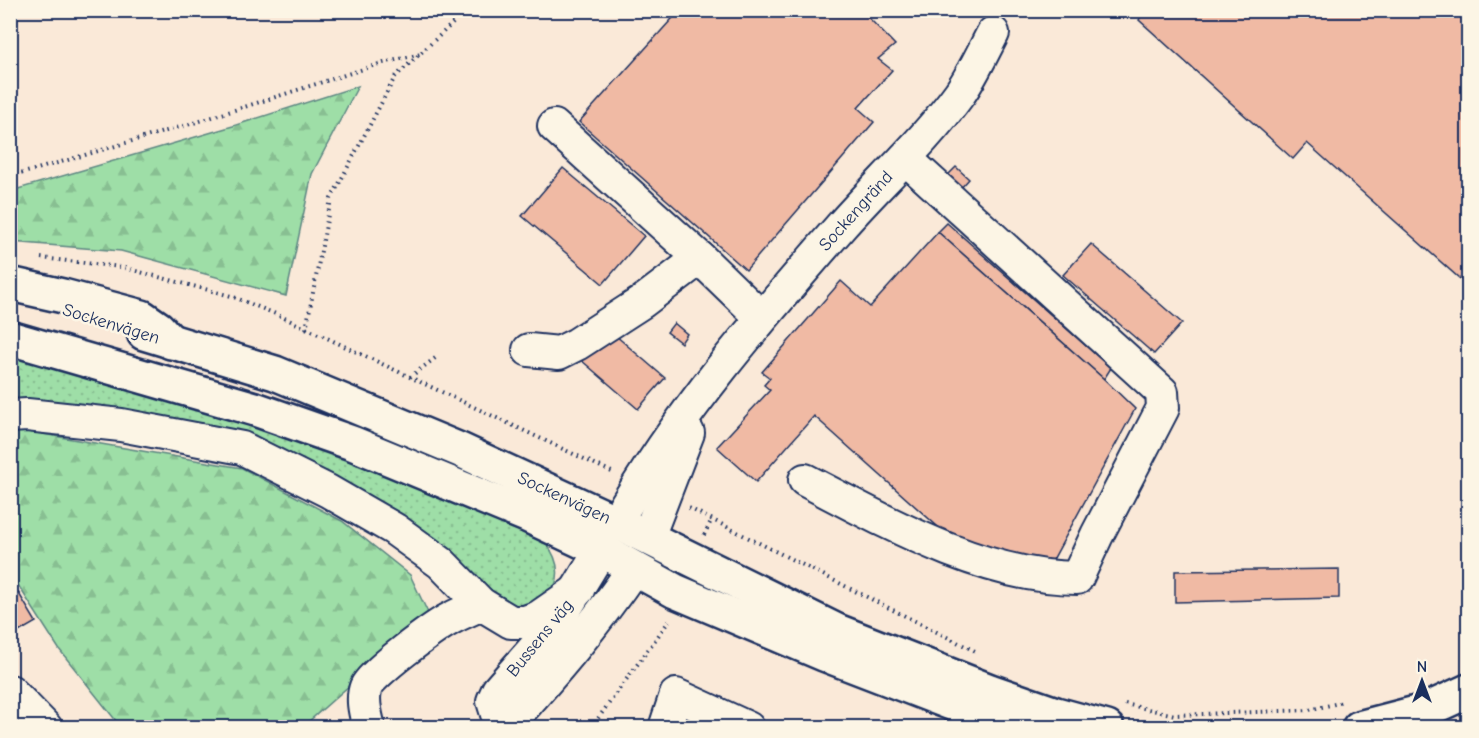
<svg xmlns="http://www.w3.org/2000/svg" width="1479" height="738" viewBox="0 0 1479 738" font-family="'Comic Neue',sans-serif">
<defs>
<pattern id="green-dots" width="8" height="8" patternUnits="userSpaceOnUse" patternTransform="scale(1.5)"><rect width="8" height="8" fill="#9edea7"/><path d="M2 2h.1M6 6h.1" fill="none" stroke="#88bf92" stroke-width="1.8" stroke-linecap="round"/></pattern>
<pattern id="forest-firs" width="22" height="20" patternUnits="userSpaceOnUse" patternTransform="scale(1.5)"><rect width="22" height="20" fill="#9edea7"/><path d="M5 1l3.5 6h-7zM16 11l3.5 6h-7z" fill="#88bf92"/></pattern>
</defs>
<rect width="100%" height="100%" fill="#fae9d8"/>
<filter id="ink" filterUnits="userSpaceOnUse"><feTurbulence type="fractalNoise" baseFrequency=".0167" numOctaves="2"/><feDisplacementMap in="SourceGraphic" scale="12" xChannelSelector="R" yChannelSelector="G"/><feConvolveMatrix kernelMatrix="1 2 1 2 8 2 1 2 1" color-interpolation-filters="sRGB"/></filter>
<g filter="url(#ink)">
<!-- green -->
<path fill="url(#green-dots)" stroke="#5c8682" stroke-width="1.5" d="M 11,355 L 163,396 L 342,454 L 544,540 C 558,558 564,579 547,598 C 542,604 533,607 527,611 L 503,605 L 474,572 L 435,538 L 386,507 L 55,408 L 11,399 Z"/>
<!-- forest -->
<g fill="url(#forest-firs)" stroke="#5c8682" stroke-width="1.5">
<path d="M 358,86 L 312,174 L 286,296 L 121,251 L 11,242 L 11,191 L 233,126 Z"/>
<path d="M 13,429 L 242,468 L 342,521 L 410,575 L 429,615 L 308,722 L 292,728 L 121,727 L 59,649 L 11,574 L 10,431 Z"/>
</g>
<!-- building -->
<g fill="#f0baa4" stroke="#1b2f5e" stroke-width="1.5">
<path d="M 680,10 L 873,10 L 868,17 L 895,45 L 878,59 L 892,70 L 858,108 L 874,122 L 746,270 L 579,122 Z"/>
<path d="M 1144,10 L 1468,10 L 1468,286 L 1307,143 L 1293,159 L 1139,20 Z"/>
<path d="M 956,167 L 969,179 L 960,189 L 947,176 Z"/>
<path d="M 563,168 L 644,236 L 603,284 L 522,216 Z"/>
<path d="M 947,223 L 1111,368 L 1104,379 L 938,232 Z"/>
<path d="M 938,232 L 1104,379 L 1135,409 L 1049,567 L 955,542 L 814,416 L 756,482 L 717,447 L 770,390 L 764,385 L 770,378 L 762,372 L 841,281 L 870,307 Z"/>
<path d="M 1091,244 L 1182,323 L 1154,354 L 1063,275 Z"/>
<path d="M 674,323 L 687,334 L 681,343 L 667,332 Z"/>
<path d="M 608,329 L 665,378 L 638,409 L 581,360 Z"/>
<path d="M 1339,569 L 1339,598 L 1175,602 L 1175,571 Z"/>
<path d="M 18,592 L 36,622 L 10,637 L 10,596 Z"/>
</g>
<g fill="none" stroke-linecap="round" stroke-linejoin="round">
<defs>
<g id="minor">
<path d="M 554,126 L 700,258 L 761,317"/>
<path d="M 529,350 L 559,353 L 577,344 L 642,302 L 700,258"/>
<path d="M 10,416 L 27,415 L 121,425 L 242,448 L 328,491 L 394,529 L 441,563 L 481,604 L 511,622 L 525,622 L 539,617 L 578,590"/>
<path d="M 805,480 C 886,522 984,578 1077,578 L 1097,535 L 1163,408 L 1162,392 L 905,158"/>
<path d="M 616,522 C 678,413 760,319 842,225 C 881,181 926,140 960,93 C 973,74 983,52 993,33"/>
<path d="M 648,537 L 688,433"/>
<path d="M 10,691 L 46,728"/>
<path d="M 369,728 C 366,715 361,700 366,687 C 372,673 432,629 448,620 C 458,614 470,610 481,604"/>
<path d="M 502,728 L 508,724 C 553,674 596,624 634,568"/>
<path d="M 512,728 L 497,714 L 493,701 L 498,690 L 556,624 L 601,550"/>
<path d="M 665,728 L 676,695 L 748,728"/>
</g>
<g id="major">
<path d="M 144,333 L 275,373 L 460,450 L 616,522 L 837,631 L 990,691 L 1056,714 L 1107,728"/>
<path d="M 10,338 L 255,409 L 352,443 L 529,516 L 601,550 L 675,591 L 824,654 L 980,714 L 1024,728"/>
<path d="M 1359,728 L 1424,711 L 1468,691"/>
</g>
<path id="highway" d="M 10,284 L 63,296 L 142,317 L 158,328 L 171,342"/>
</defs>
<!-- minor casing -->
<use href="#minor" stroke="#1b2f5e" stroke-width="36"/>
<!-- major casing -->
<use href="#major" stroke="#1b2f5e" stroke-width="38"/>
<!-- highway casing -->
<use href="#highway" stroke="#1b2f5e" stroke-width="38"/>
<!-- path -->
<g stroke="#1b2f5e" stroke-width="4" stroke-dasharray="1.5 4.5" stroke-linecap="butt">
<path d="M 10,177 L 197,122 L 379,64 L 421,54"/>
<path d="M 41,258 L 121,267 L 231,296 L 278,315 L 614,473"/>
<path d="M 306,329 L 331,199 L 395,77 L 467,10"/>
<path d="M 410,377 L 438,356"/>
<path d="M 689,508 L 975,651"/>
<path d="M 704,535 L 712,519"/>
<path d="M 1125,704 L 1175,715 L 1309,710 L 1343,702"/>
<path d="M 591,728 L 669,621"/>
</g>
<!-- minor -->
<use href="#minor" stroke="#fcf5e5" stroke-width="32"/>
<!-- major -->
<use href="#major" stroke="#fcf5e5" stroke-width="33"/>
<!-- highway -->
<use href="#highway" stroke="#fcf5e5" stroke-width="33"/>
</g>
</g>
<g text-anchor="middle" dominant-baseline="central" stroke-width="5" stroke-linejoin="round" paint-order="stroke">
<!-- street labels -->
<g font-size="18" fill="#1b2f5e" stroke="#fcf5e5">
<text transform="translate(856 211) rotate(-48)">Sockengränd</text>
<text transform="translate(111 324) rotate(17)">Sockenvägen</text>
<text transform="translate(564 498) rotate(25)">Sockenvägen</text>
<text transform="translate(540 638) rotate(-51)">Bussens väg</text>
</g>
</g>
<!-- margin -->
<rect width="1479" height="738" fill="none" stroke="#fcf5e5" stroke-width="36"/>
<rect x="18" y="18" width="1443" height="702" fill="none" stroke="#1b2f5e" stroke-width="2" filter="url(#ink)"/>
<!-- north arrow -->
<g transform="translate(1422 681)" stroke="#fcf5e5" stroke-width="4.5" paint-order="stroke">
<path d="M0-4.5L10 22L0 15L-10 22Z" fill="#1b2f5e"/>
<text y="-9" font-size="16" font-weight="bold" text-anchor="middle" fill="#1b2f5e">N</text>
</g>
</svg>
